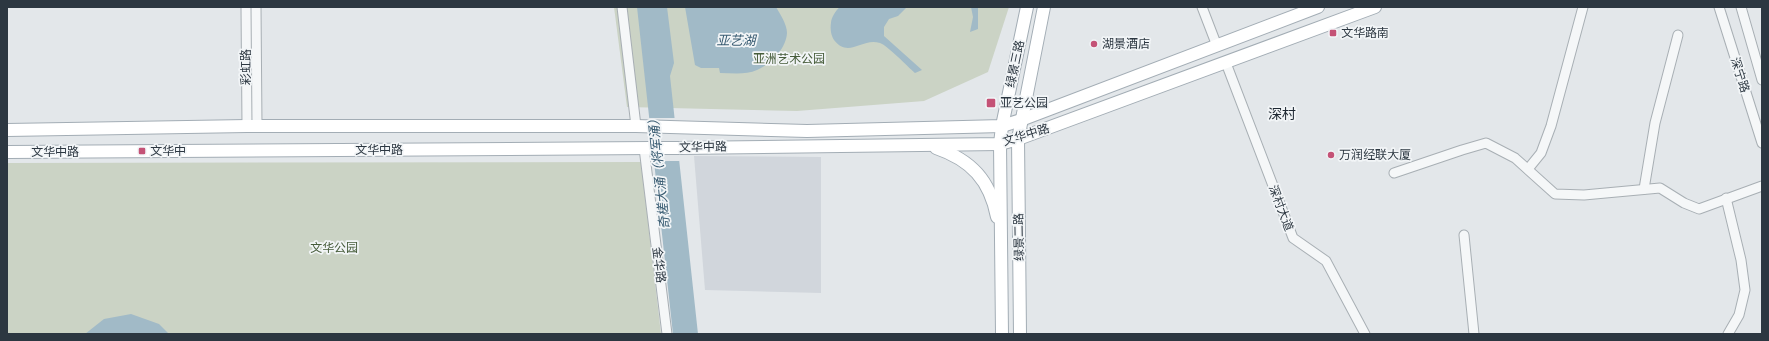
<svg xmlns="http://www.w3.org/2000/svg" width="1769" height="341" viewBox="0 0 1769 341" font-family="'Fira Sans','Noto Sans SC',sans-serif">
<rect width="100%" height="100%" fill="#e3e7ea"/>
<!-- built -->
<path fill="#d1d6dc" d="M 694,156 L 821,157 L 821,293 L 705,290 Z"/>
<!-- green -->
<g fill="#cbd3c5">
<path d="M 614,7 L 1009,7 L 988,72 L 924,101 L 797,111 L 627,107 Z"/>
<path d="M 641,162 L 661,334 L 7,334 L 7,163 Z"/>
</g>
<!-- water -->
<g fill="#a1bac7">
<path d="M 637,7 L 667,7 L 674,63 L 670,76 L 698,334 L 673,334 Z"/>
<path d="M 685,7 L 776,7 C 780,14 787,24 787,33 C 786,49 771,64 757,70 C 746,75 732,73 720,73 L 719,68 L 701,68 L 695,65 Z"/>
<path d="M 840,7 L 907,7 L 898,16 L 889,19 L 884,27 L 884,36 L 922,70 L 915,73 C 907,66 888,46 880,43 C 862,37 849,59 834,40 C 831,36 830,28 831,23 C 831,18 836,10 840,7 Z"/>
<path d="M 971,7 L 978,7 L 978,29 L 970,32 L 973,17 Z"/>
<path d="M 131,314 L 159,324 L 169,334 L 85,334 L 104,319 Z"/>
</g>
<!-- pier -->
<path fill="#e3e7ea" d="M 649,118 L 676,118 L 680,161 L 653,161 Z"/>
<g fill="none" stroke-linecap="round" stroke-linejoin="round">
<defs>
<g id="minor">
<path d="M 246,7 L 247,126"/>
<path d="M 256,7 L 257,126"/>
<path d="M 622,7 L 636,126"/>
<path d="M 1202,7 L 1217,46"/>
<path d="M 1719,7 L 1762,143"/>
<path d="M 1741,7 L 1762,80"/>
<path d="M 1226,63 L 1293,238 L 1326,261 L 1365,334"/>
<path d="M 644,148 L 667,334"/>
<path d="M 1528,169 L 1541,153 L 1551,126 L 1583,7"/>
<path d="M 1394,173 L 1462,150 L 1486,143 L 1515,158 L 1555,194 L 1584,195 L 1660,188 L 1684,203 L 1699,209 L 1762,186"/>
<path d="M 1644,189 L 1655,123 L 1678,35"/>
<path d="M 1726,198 L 1741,260 L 1745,290 L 1739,315 L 1728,334"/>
<path d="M 1464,235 L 1474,334"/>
</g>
<g id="major">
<path d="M 7,130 L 247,126 L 636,126 L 807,131 L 1002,126 L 1021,120 L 1318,7"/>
<path d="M 679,148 L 1000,144 L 1018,139 L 1375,7"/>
<path d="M 936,148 C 971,160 990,180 997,217"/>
<path d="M 7,152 L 652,148"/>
<path d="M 1002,334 L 1000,144 L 1002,126 L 1027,7"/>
<path d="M 1020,334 L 1018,139 L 1044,7"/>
</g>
</defs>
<!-- minor casing -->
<use href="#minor" stroke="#a8afb4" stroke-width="11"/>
<!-- major casing -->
<use href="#major" stroke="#a3adb5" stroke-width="14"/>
<!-- minor -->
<use href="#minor" stroke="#f5f7f8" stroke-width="9"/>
<!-- major -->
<use href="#major" stroke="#fff" stroke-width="12"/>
<defs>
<path id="major-bridge" d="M 652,148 L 679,148"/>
</defs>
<!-- major-bridge casing -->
<use href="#major-bridge" stroke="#a3adb5" stroke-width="14" stroke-linecap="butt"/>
<!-- major-bridge -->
<use href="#major-bridge" stroke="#fff" stroke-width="12"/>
</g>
<!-- markers -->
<g fill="#c45276" stroke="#f2f5f7" stroke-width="1.5">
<rect x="1329" y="29" width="8" height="8" rx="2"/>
<circle cx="1094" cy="44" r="4"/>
<rect x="986" y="98" width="10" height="10" rx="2"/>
<rect x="138" y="147" width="8" height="8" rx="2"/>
<circle cx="1331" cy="155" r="4"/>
</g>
<g text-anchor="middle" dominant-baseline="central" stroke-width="3.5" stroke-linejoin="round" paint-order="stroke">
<!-- poi labels -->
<g font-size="12" fill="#2c3741" stroke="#f2f5f7" text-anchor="start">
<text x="1341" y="33">文华路南</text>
<text x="1102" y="44">湖景酒店</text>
<text x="1000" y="103">亚艺公园</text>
<text x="150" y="151">文华中</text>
<text x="1339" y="155">万润经联大厦</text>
</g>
<!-- park labels -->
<g font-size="12" fill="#465c3a" stroke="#f2f5f7">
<text x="789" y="59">亚洲艺术公园</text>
<text x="334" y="248">文华公园</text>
</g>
<!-- street labels -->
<g font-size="12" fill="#2c3741" stroke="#f2f5f7">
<text transform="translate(1015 64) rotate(-78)">绿景三路</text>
<text transform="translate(246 67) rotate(-90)">彩虹路</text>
<text transform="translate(1740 75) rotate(72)">深宁路</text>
<text transform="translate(1026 135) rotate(-17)">文华中路</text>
<text transform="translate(703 147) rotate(-1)">文华中路</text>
<text x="379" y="150">文华中路</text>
<text x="55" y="152">文华中路</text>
<text transform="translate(1281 208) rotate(69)">深村大道</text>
<text transform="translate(1019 237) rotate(-91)">绿景二路</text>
<text transform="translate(659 265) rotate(83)">金华路</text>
</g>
<!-- water labels -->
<g font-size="13" font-style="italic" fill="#395c72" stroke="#f2f5f7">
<text x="736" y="40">亚艺湖</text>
<text transform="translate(659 171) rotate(-96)">奇槎大涌（将军涌）</text>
</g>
<!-- quarter labels -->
<g font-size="14" fill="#1e2832" stroke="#f2f5f7">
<text x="1282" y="114">深村</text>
</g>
</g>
<!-- border -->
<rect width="1769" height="341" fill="none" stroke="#2c3741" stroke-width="16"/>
</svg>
